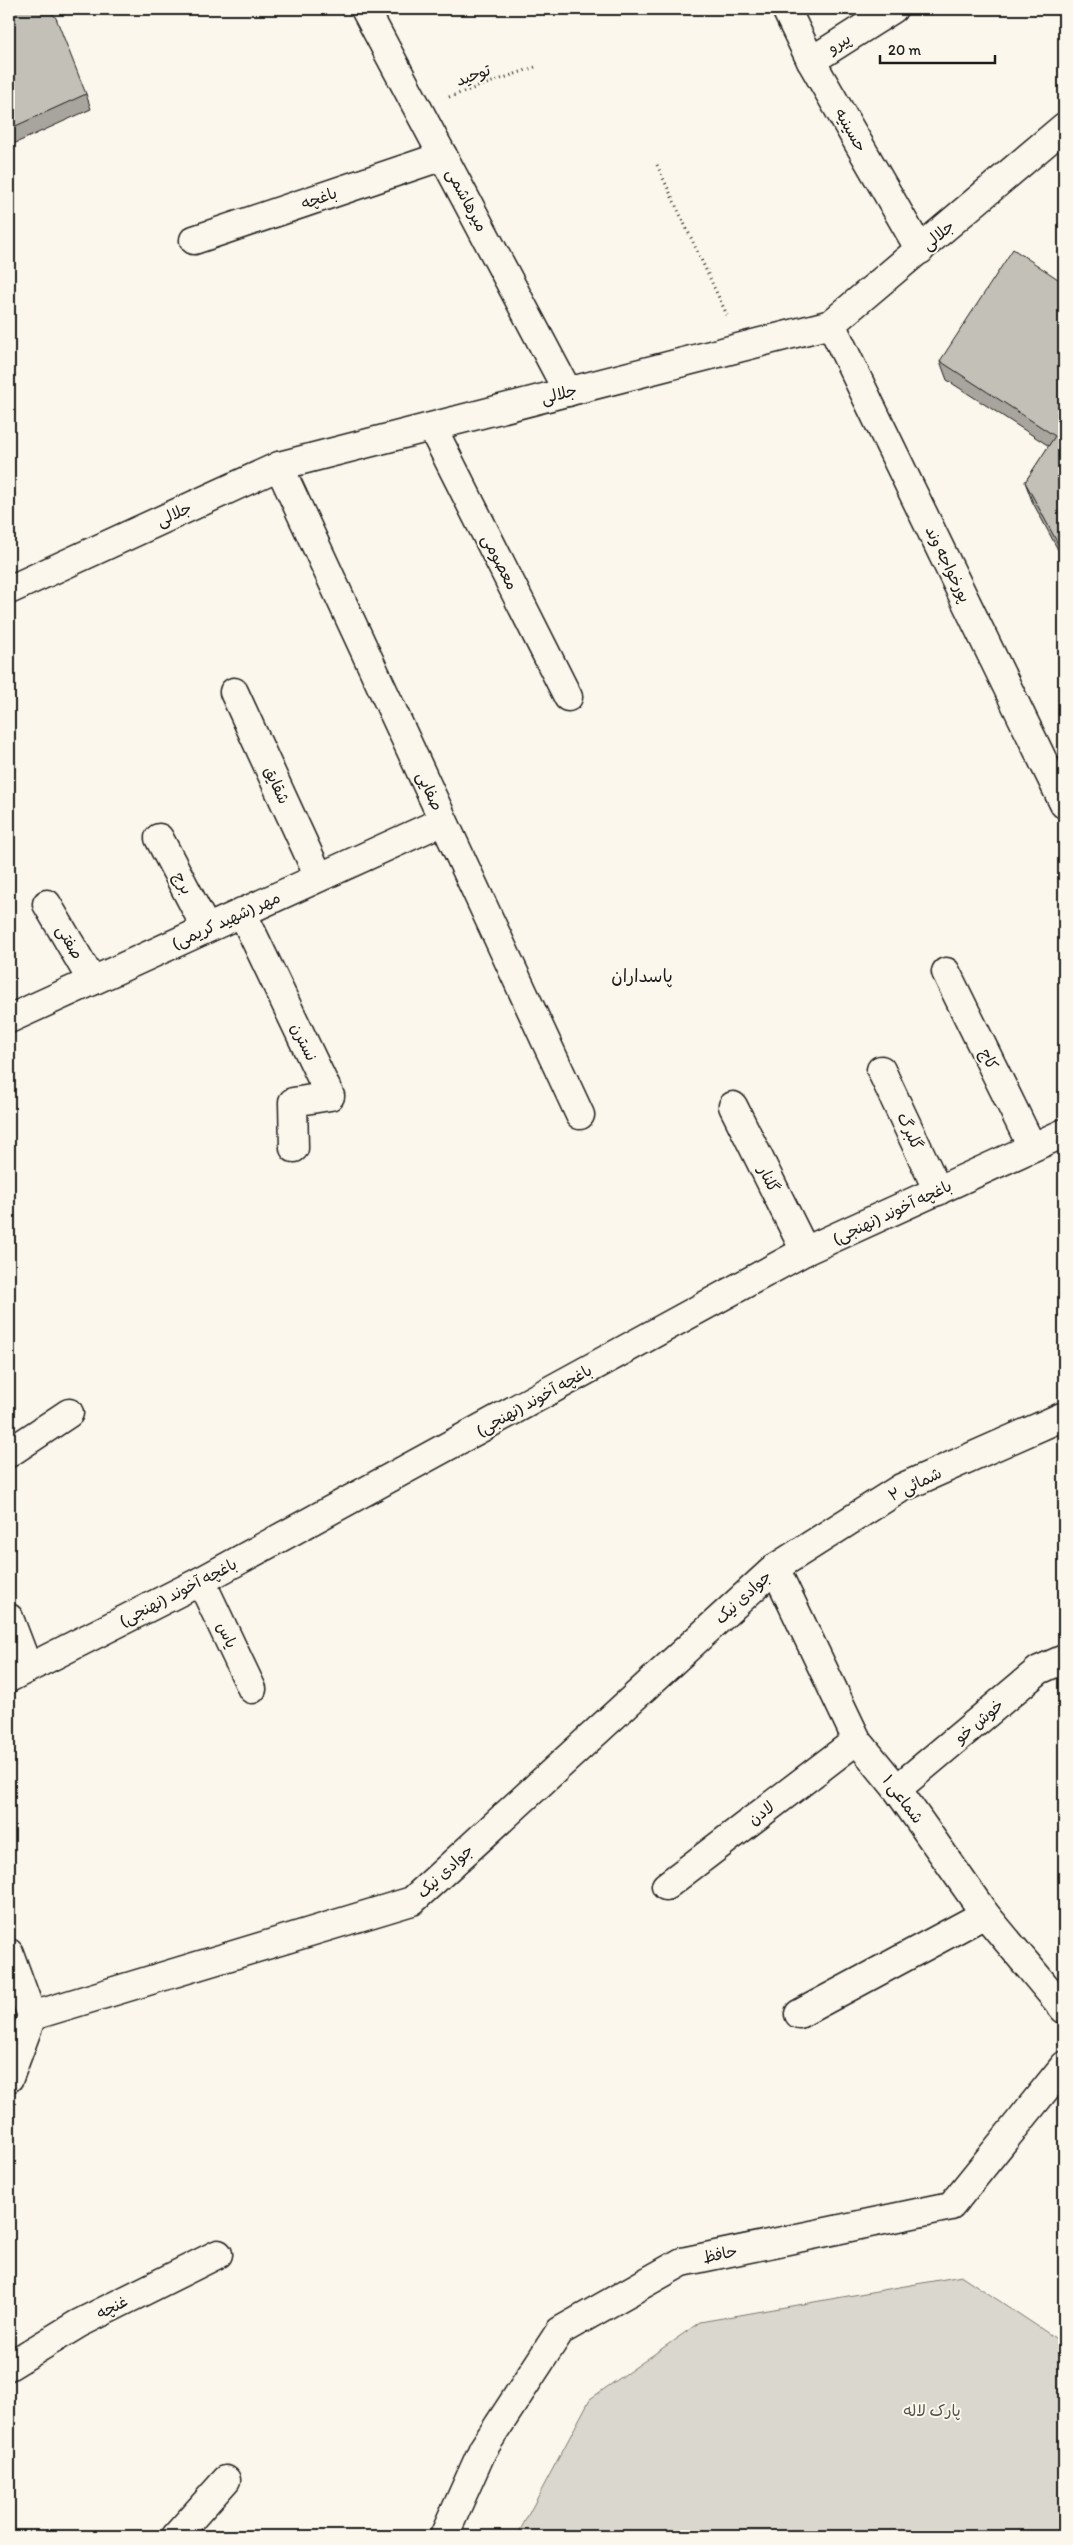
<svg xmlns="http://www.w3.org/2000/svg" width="1073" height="2545" viewBox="0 0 1073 2545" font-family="Itim,'Playpen Sans Arabic',sans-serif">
<rect width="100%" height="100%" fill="#fbf7ec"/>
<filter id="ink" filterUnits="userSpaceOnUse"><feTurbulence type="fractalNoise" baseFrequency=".02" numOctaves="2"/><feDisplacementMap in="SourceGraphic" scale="10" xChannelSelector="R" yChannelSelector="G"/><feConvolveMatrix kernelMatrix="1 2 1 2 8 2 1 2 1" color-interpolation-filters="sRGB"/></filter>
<g filter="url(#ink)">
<!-- green -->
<path fill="#dad7ce" stroke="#7b7a75" d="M 962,2276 L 1064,2344 L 1064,2536 L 517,2536 L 590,2399 L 700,2322 Z"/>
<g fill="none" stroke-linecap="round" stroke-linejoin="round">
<defs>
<g id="minor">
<path d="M 365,9 L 568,392"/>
<path d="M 786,9 L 811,61 L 920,250"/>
<path d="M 811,61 L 893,9"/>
<path d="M 194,240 L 443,156"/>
<path d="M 831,324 L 1064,804"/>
<path d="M 432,427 L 568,697"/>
<path d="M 279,466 L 580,1115"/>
<path d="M 9,590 L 279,466 L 831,324 L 1064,127"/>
<path d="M 234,692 L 319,877"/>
<path d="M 159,838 L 206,928"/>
<path d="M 47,904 L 92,981"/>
<path d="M 242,912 L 330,1096 L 293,1102 L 294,1148"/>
<path d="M 946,972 L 1032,1147"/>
<path d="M 9,1019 L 443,821"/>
<path d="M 881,1070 L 938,1191"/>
<path d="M 733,1106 L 805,1251"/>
<path d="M 9,1453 L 69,1413"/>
<path d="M 775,1568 L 857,1740 L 897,1789 L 985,1914 L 1064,2009"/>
<path d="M 201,1581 L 252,1689"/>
<path d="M 9,1618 L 28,1668"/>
<path d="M 9,1678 L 201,1581 L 805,1251 L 1064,1133"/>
<path d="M 897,1789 L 1039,1670 L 1064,1659"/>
<path d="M 666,1886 L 857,1740"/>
<path d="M 9,1953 L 32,2016"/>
<path d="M 799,2014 L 985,1914"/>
<path d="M 32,2016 L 412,1901 L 775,1568 L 901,1488 L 1064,1416"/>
<path d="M 9,2078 L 32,2016"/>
<path d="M 9,2366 L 78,2324 L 218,2254"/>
<path d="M 176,2536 L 226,2480"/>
<path d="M 444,2536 L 483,2449 L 560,2331 L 682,2262 L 951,2206 L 1064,2066"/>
</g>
</defs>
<!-- minor casing -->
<use href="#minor" stroke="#1c1c1c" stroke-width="31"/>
<!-- path -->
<g stroke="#1c1c1c" stroke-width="3" stroke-dasharray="1 4" stroke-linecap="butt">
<path d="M 449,97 L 538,66"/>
<path d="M 657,165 L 727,315"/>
</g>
<!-- minor -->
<use href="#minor" stroke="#fbf7ec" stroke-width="28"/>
</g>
<!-- wall -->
<g fill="#a8a59e" stroke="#1c1c1c">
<path d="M 9,9 L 86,94 L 91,109 L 9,146 Z"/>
<path d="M 1064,283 L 1064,561 L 1032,501 L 1025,482 L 1049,446 L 947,380 L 940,361 Z"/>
</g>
<!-- building -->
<g fill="#c3c0b8" stroke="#1c1c1c">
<path d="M 9,9 L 49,9 L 56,18 L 86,94 L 9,129 Z"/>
<path d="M 1013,249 L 1064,283 L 1064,555 L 1025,482 L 1055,436 L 940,361 Z"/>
</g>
</g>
<g text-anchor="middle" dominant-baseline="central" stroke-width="4" stroke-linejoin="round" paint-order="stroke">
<!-- street labels -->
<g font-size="16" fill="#1c1c1c" stroke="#fbf7ec">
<text transform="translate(839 43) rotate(-32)">پیرو</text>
<text transform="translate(473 75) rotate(-20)">توحید</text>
<text transform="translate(851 130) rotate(60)">حسینیه</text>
<text transform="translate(319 198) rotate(-19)">باغچه</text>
<text transform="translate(467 200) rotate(62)">میرهاشمی</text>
<text transform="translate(938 235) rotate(-40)">جلالی</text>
<text transform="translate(559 394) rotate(-14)">جلالی</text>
<text transform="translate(174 514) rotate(-25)">جلالی</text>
<text transform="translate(500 562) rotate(63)">معصومی</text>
<text transform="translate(948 564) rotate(64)">پورخواجه وند</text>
<text transform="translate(277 785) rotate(65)">شقایق</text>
<text transform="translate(430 791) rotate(65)">صفایی</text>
<text transform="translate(183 883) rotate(63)">برج</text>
<text transform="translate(226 920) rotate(-24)">مهر (شهید کریمی)</text>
<text transform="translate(70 942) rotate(60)">صفتی</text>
<text transform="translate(304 1042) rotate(64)">نسترن</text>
<text transform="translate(989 1059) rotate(64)">کاج</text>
<text transform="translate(910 1131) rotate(65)">گلبرگ</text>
<text transform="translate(769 1179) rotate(64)">گلنار</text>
<text transform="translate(892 1212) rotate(-25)">باغچه آخوند (نهنجی)</text>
<text transform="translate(534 1400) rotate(-29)">باغچه آخوند (نهنجی)</text>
<text transform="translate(915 1484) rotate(-26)">شمائی ۲</text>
<text transform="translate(178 1592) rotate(-27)">باغچه آخوند (نهنجی)</text>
<text transform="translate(743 1597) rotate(-43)">جوادی نیک</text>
<text transform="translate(227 1635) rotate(64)">یاس</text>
<text transform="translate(979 1721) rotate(-40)">خوش خو</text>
<text transform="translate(903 1799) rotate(53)">شماعی ۱</text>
<text transform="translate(761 1813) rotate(-37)">لادن</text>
<text transform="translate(445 1871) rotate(-43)">جوادی نیک</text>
<text transform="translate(720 2254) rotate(-12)">حافظ</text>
<text transform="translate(112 2307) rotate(-27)">غنچه</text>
</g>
<!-- park labels -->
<g font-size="16" fill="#555451" stroke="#fbf7ec">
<text x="932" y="2410">پارک لاله</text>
</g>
<!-- neighbourhood labels -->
<g font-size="18" fill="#1c1c1c" stroke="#fbf7ec">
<text x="642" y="976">پاسداران</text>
</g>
</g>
<!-- margin -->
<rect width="1073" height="2545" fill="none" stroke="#fbf7ec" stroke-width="30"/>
<rect x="15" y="15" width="1043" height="2515" fill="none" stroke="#1c1c1c" stroke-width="2" filter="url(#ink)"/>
<!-- scale -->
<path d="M880 55v8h115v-8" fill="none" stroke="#1c1c1c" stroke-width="2.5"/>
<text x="888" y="55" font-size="15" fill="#1c1c1c" stroke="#fbf7ec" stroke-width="4" paint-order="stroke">20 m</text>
</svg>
